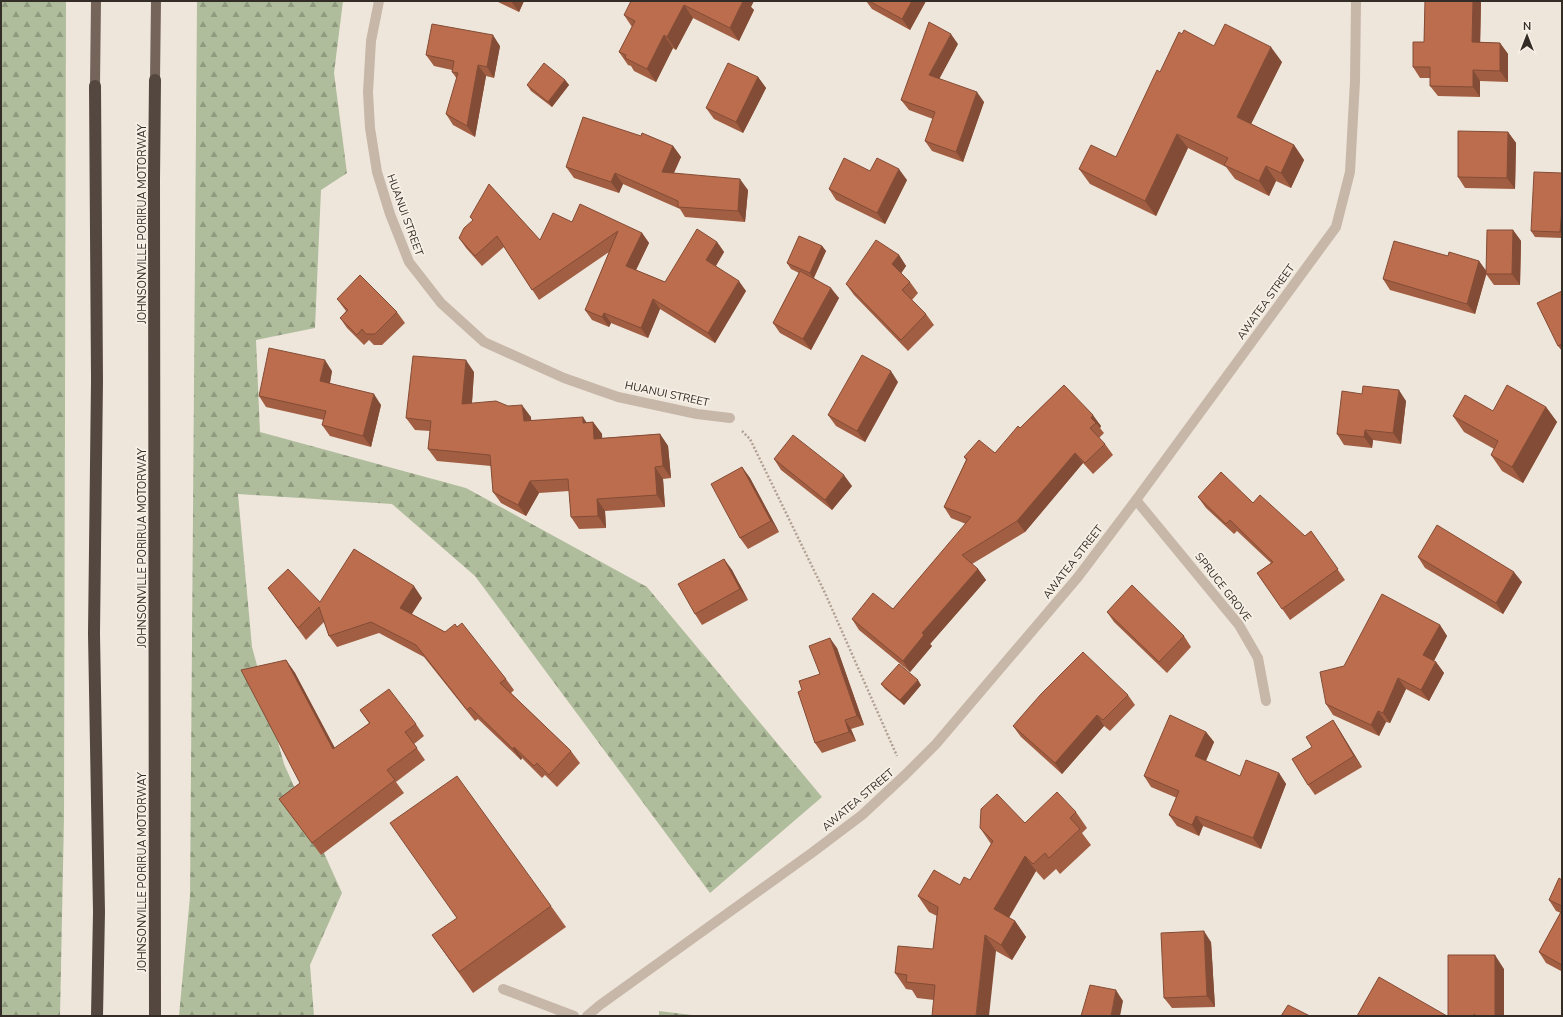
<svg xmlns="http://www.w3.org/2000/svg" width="1563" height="1017" viewBox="0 0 1563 1017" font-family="'Nunito Sans',sans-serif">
<defs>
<pattern id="forest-firs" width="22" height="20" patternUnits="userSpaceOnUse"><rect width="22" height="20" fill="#b0bd9c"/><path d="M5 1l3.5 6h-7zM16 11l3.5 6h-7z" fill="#909a7f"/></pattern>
</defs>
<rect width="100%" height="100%" fill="#efe6db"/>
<!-- forest -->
<g fill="url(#forest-firs)">
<path d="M 1,1 L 66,1 L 64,818 L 60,1016 L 1,1016 Z"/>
<path d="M 197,1 L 343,1 L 334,73 L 347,173 L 321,190 L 315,328 L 256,340 L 260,432 L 466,488 L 647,587 L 822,797 L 710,893 L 475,576 L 392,504 L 238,494 L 252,647 L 284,764 L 342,893 L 310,965 L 314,1016 L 179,1016 L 190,896 Z"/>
<path d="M 659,1011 L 700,1016 L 659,1016 Z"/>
</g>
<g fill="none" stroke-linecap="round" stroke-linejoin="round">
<!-- path -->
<path stroke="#b1a192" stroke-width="2.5" stroke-dasharray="2 2" stroke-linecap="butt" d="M 742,431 L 750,439 L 825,593 L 897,756"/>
<!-- lane -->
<path stroke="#c6b7a8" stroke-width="10" d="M 503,989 L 574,1016"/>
<!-- street -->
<g stroke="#c6b7a8" stroke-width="10">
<path d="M 379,1 L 371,41 L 368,92 L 370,128 L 377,172 L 390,214 L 409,262 L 441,303 L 484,342 L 564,378 L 618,397 L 697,414 L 730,418"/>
<path d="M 1136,500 L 1239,625 L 1258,658 L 1266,701"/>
<path d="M 587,1016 L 600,1005 L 813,852 L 862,815 L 905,775 L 936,744 L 1078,577 L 1136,500 L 1336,227 L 1350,172 L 1355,81 L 1356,1"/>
</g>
<!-- primary -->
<g stroke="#74645a" stroke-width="10">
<path d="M 155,80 L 156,1"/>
<path d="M 95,86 L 96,1"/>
</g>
<!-- highway -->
<g stroke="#54473f" stroke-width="12">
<path d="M 95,86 L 97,380 L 94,634 L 99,912 L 97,1016"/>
<path d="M 155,1016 L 154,180 L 155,80"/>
</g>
</g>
<!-- wall -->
<g fill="#a15e42">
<path d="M 496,1 L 524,1 L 519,12 Z"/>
<path d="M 866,1 L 926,1 L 910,30 L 872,9 Z"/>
<path d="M 1425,1 L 1481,1 L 1480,42 L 1500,43 L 1508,54 L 1508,82 L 1480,81 L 1480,97 L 1438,96 L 1430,86 L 1430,78 L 1420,78 L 1413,67 L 1424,42 Z"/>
<path d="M 647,2 L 751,7 L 754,10 L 739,41 L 693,18 L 676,50 L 673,48 L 656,82 L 634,71 L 631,66 L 628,65 L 619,52 L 632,27 L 624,15 Z"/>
<path d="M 958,44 L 939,79 L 984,102 L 963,162 L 932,151 L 925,141 L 933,119 L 909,110 L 901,100 Z"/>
<path d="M 500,46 L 494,78 L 486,76 L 475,137 L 453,125 L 446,114 L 457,79 L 452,72 L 452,70 L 434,66 L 426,55 Z"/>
<path d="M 1214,46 L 1282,62 L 1251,124 L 1294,145 L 1304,160 L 1291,188 L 1276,181 L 1269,196 L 1235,179 L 1226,167 L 1188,148 L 1156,216 L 1090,184 L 1079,169 L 1116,157 L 1160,72 Z"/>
<path d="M 758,77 L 766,88 L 743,133 L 714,119 L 706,108 Z"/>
<path d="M 565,80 L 569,85 L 552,107 L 531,91 L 527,85 Z"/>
<path d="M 1508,132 L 1516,143 L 1515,189 L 1465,188 L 1458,177 Z"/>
<path d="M 673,146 L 681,157 L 674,173 L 748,190 L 745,222 L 685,217 L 680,209 L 623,184 L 619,193 L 574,178 L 566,167 Z"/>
<path d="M 870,171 L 907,180 L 885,224 L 836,200 L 829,189 Z"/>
<path d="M 1562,173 L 1562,238 L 1535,237 L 1531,231 Z"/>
<path d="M 470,217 L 540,240 L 572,222 L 642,233 L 649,243 L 636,270 L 665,282 L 717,242 L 724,252 L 716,266 L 746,291 L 715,343 L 660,309 L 648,338 L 611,323 L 609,327 L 592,320 L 585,310 L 609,252 L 539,300 L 504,247 L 482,266 L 466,248 L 459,238 L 473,220 Z"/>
<path d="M 1513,230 L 1521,241 L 1520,285 L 1494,285 L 1486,274 L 1475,314 L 1390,290 L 1383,279 L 1448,256 L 1479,261 L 1486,271 Z"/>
<path d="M 822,246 L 826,251 L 814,278 L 839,298 L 811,350 L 780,333 L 773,323 L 799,273 L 791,269 L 787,263 Z"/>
<path d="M 899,255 L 906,266 L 901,273 L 910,282 L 918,293 L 912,300 L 926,314 L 934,325 L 908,351 L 854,295 L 846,284 Z"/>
<path d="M 1562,291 L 1562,351 L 1558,346 Z"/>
<path d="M 337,299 L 397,312 L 405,323 L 382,345 L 374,345 L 369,340 L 364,345 L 347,328 L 340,318 L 346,311 Z"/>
<path d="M 332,371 L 330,383 L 381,405 L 371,447 L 330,436 L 322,425 L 324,420 L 266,407 L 259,396 Z"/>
<path d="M 474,372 L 472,403 L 531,417 L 531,420 L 586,423 L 593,422 L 602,434 L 602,438 L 660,434 L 668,446 L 671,478 L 663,479 L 665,507 L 605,511 L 606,528 L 579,529 L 571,517 L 569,491 L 539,493 L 526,516 L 501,503 L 493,492 L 491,466 L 437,461 L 428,449 L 430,431 L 415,430 L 406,418 Z"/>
<path d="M 898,382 L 865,442 L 836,426 L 828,415 Z"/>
<path d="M 1064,385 L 1101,426 L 1100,428 L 1104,433 L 1099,438 L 1105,444 L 1113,455 L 1093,474 L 1083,463 L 1025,532 L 972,564 L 978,569 L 986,580 L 930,644 L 932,646 L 910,672 L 859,630 L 852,619 L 893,609 L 966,524 L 951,518 L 944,507 L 966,460 L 964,457 L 995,453 L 1020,428 Z"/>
<path d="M 1362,394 L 1406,401 L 1401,444 L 1373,440 L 1372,448 L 1344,445 L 1337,434 Z"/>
<path d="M 1546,407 L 1557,422 L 1523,483 L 1502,471 L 1491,455 L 1494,449 L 1464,432 L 1453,416 L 1493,411 Z"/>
<path d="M 774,459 L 852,486 L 832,510 L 781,470 Z"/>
<path d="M 742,467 L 750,478 L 779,532 L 748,549 L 740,538 Z"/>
<path d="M 1198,497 L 1253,503 L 1305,536 L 1311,531 L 1345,580 L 1290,620 L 1257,573 L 1271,563 L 1237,531 L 1234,534 L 1206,508 Z"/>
<path d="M 1418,557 L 1522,582 L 1503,614 L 1425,568 Z"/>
<path d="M 724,559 L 732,570 L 748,600 L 702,625 L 695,614 Z"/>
<path d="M 268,588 L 320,602 L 422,598 L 412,614 L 445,632 L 457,627 L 506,679 L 514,690 L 511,693 L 571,751 L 580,763 L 557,787 L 545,775 L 542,778 L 522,758 L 521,760 L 478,719 L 475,721 L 424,657 L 379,633 L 337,647 L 329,636 L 324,622 L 306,640 Z"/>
<path d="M 1107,612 L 1184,636 L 1191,647 L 1167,673 L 1114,622 Z"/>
<path d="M 1440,625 L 1447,636 L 1434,661 L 1436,662 L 1444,673 L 1429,701 L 1406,689 L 1390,723 L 1386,722 L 1379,736 L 1333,715 L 1326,704 L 1344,666 Z"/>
<path d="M 837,648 L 864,725 L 851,729 L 856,741 L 822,753 L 815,743 L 802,690 L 820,674 Z"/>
<path d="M 286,660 L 295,673 L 335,748 L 369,723 L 360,710 L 416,724 L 424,736 L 414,744 L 425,760 L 396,782 L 404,793 L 321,855 L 279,799 L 300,783 Z"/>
<path d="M 881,684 L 921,685 L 904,705 L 885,689 Z"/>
<path d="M 1128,695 L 1135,705 L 1110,731 L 1104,726 L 1062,774 L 1021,737 L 1013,726 Z"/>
<path d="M 1333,720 L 1340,731 L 1362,767 L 1315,795 L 1308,785 Z"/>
<path d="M 1206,732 L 1214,742 L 1206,761 L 1240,776 L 1279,773 L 1286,784 L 1261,849 L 1203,826 L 1199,836 L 1177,826 L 1169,815 L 1177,798 L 1151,787 L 1144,776 Z"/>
<path d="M 1076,812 L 1087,828 L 1082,833 L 1091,845 L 1060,874 L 1056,869 L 1044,880 L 1036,871 L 1009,918 L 1015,921 L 1026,937 L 1012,960 L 996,951 L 934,1000 L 917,998 L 912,990 L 906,989 L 895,973 L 933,949 L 937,916 L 929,912 L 918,896 L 960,885 L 970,880 L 991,844 L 980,828 L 1025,823 Z"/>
<path d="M 1562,880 L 1562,973 L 1561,971 L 1546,963 L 1539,952 L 1561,913 L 1556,911 L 1549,900 Z"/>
<path d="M 551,906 L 566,927 L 473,993 L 432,935 Z"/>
<path d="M 1211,942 L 1215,1007 L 1172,1008 L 1164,998 Z"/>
</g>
<!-- shaded-wall -->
<g fill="#834c36">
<path d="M 511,1 L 524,1 L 519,12 Z"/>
<path d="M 743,1 L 754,1 L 751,7 L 754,10 L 739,41 L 730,28 Z"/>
<path d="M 912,1 L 926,1 L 910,30 L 902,19 Z"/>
<path d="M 1473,1 L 1481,1 L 1480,53 L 1472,42 Z"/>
<path d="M 684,5 L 693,18 L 676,50 L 667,37 Z"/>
<path d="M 951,34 L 958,44 L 936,85 L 929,75 Z"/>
<path d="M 493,35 L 500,46 L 494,78 L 487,67 Z"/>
<path d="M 664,35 L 673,48 L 656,82 L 647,69 Z"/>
<path d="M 1500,43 L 1508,54 L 1508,82 L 1500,71 Z"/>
<path d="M 1271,47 L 1282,62 L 1247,132 L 1237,117 Z"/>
<path d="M 478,65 L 486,76 L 475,137 L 467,126 Z"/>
<path d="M 1473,70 L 1480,81 L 1480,97 L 1473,87 Z"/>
<path d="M 758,77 L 766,88 L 743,133 L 736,122 Z"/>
<path d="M 565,80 L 569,85 L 552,107 L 548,102 Z"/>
<path d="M 977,92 L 984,102 L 963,162 L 956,152 Z"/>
<path d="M 1508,132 L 1516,143 L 1515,189 L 1507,178 Z"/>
<path d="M 1177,134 L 1188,148 L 1156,216 L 1145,201 Z"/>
<path d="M 1294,145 L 1304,160 L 1291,188 L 1281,173 Z"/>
<path d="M 673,146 L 681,157 L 669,183 L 662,172 Z"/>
<path d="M 1266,166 L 1276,181 L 1269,196 L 1259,181 Z"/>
<path d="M 899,169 L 907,180 L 885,224 L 877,213 Z"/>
<path d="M 615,173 L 623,184 L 619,193 L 611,182 Z"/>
<path d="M 740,179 L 748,190 L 745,222 L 738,211 Z"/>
<path d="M 1562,209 L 1562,235 L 1560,232 Z"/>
<path d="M 1513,230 L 1521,241 L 1520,285 L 1512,274 Z"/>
<path d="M 642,233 L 649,243 L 633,276 L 626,266 Z"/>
<path d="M 717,242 L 724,252 L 713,270 L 706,260 Z"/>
<path d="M 822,246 L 826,251 L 813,279 L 810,273 Z"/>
<path d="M 899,255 L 906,266 L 900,275 L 892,264 Z"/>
<path d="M 1479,261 L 1487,272 L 1475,314 L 1467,304 Z"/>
<path d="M 739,281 L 746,291 L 715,343 L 708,333 Z"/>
<path d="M 831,288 L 839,298 L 811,350 L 803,339 Z"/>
<path d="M 653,299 L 660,309 L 648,338 L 641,328 Z"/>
<path d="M 604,313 L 611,323 L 609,327 L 602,317 Z"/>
<path d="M 325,360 L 332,371 L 328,392 L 320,381 Z"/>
<path d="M 466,360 L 474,372 L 471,416 L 462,404 Z"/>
<path d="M 891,371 L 898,382 L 865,442 L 857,431 Z"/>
<path d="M 1399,390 L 1406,401 L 1401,444 L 1393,433 Z"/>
<path d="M 374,394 L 381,405 L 371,447 L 363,436 Z"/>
<path d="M 522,405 L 531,417 L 532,433 L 524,421 Z"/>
<path d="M 1546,407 L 1557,422 L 1523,483 L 1512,467 Z"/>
<path d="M 1093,415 L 1101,426 L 1100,428 L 1096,423 L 1091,418 Z"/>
<path d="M 583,417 L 591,429 L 583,423 Z"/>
<path d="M 593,422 L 602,434 L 603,451 L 594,439 Z"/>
<path d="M 1365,430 L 1373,440 L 1372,448 L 1364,437 Z"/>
<path d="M 660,434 L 668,446 L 671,478 L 663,466 Z"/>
<path d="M 1075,453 L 1083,463 L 1025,532 L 1017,521 Z"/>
<path d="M 655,467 L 663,479 L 665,507 L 657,495 Z"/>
<path d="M 742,467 L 750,478 L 779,532 L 771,521 Z"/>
<path d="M 844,475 L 852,486 L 832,510 L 825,500 Z"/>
<path d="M 530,481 L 539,493 L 526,516 L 518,505 Z"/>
<path d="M 597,499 L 605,511 L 606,528 L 598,516 Z"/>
<path d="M 724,559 L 732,570 L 748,600 L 740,589 Z"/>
<path d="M 978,569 L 986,580 L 930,644 L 932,646 L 910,672 L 903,661 L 922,633 Z"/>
<path d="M 1514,572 L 1522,582 L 1503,614 L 1496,603 Z"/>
<path d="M 414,586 L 422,598 L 408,619 L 400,608 Z"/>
<path d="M 1440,625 L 1447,636 L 1431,666 L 1423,655 Z"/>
<path d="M 830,638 L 837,648 L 864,725 L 857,716 Z"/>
<path d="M 286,660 L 295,673 L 342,762 L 333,749 Z"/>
<path d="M 1436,662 L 1444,673 L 1429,701 L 1421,690 Z"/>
<path d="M 1398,678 L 1406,689 L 1390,723 L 1383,713 Z"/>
<path d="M 918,680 L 921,685 L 904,705 L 900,700 Z"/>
<path d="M 1378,711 L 1386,722 L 1379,736 L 1371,725 Z"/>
<path d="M 1097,715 L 1104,726 L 1062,774 L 1055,763 Z"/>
<path d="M 845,720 L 851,729 L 856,741 L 849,732 Z"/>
<path d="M 1333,720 L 1340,731 L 1362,767 L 1354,756 Z"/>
<path d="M 1206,732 L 1214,742 L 1203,767 L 1195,756 Z"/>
<path d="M 514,747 L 522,758 L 521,760 L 513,749 Z"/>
<path d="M 1279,773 L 1286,784 L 1261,849 L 1253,838 Z"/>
<path d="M 1196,816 L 1203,826 L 1199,836 L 1192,825 Z"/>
<path d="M 1025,856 L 1036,871 L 1005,924 L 994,909 Z"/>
<path d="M 1015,921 L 1026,937 L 1012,960 L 1001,945 Z"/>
<path d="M 1204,931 L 1211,942 L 1215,1007 L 1207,996 Z"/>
<path d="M 985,935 L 996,951 L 989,1016 L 976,1016 Z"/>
<path d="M 1495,955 L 1504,969 L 1504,1016 L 1495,1016 Z"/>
<path d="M 1116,990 L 1123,1001 L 1120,1016 L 1111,1016 Z"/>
</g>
<!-- building -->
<g fill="#bb6d4d" stroke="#834c36">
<path d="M 631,1 L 645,1 L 647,2 L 648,1 L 743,1 L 730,28 L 684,5 L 667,37 L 664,35 L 647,69 L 625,58 L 626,55 L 619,52 L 635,21 L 624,15 Z"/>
<path d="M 869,1 L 912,1 L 902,19 Z"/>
<path d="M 1425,1 L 1473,1 L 1472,42 L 1500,43 L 1500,71 L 1473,70 L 1473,87 L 1430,86 L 1430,67 L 1413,67 L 1413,42 L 1424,42 Z"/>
<path d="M 929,22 L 951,34 L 929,75 L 977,92 L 956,152 L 925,141 L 935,112 L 901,100 Z"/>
<path d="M 432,24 L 493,35 L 487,67 L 478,65 L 467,126 L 446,114 L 458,73 L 452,72 L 454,61 L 426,55 Z"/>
<path d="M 1225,24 L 1271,47 L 1237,117 L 1294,145 L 1281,173 L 1266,166 L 1259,181 L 1224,165 L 1228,158 L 1177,134 L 1145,201 L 1079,169 L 1091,145 L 1116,157 L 1157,70 L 1160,72 L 1179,32 L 1182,34 L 1184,30 L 1214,46 Z"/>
<path d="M 544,63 L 565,80 L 548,102 L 527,85 Z"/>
<path d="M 728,63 L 758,77 L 736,122 L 706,108 Z"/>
<path d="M 583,117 L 641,136 L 642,133 L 673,146 L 662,172 L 740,179 L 738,211 L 678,207 L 678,201 L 615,173 L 611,182 L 566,167 Z"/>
<path d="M 1458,131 L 1508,132 L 1507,178 L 1458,177 Z"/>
<path d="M 844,158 L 870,171 L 877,158 L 899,169 L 877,213 L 829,189 Z"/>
<path d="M 1534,172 L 1562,173 L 1562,209 L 1560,232 L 1531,231 Z"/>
<path d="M 489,184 L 540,240 L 553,213 L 572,222 L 580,204 L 642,233 L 626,266 L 665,282 L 697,229 L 717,242 L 706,260 L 739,281 L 708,333 L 653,299 L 641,328 L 604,313 L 602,317 L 585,310 L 618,231 L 532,290 L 497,236 L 475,256 L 459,238 L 464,228 L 473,220 L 470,217 Z"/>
<path d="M 1487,230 L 1513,230 L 1512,274 L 1486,274 Z"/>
<path d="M 799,236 L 822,246 L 810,273 L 787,263 Z"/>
<path d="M 876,240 L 899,255 L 892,264 L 910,282 L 902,290 L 926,314 L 901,340 L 846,284 Z"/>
<path d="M 1394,241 L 1448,256 L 1449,252 L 1479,261 L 1467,304 L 1383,279 Z"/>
<path d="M 800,271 L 831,288 L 803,339 L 773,323 Z"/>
<path d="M 360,275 L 397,312 L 375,334 L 366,334 L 362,329 L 357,335 L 340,318 L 348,310 L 337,299 Z"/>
<path d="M 1562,291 L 1562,344 L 1558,346 L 1537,303 Z"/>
<path d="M 269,348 L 325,360 L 320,381 L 374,394 L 363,436 L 322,425 L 326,411 L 259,396 Z"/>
<path d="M 862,355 L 891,371 L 857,431 L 828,415 Z"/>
<path d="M 413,356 L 466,360 L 462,404 L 496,401 L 508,406 L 522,405 L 524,421 L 583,417 L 583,423 L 593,422 L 594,439 L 660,434 L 663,466 L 655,467 L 657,495 L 597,499 L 598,516 L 571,517 L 568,479 L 530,481 L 518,505 L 493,492 L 490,455 L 428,449 L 431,421 L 406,418 Z"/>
<path d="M 1064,385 L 1093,415 L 1091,418 L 1096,423 L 1090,428 L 1105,444 L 1085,463 L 1075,453 L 1017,521 L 962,555 L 978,569 L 922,633 L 924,635 L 903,661 L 852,619 L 873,593 L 893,609 L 971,517 L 944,507 L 967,459 L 964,457 L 979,440 L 995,453 L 1018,426 L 1020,428 Z"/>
<path d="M 1507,385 L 1546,407 L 1512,467 L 1491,455 L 1498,441 L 1453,416 L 1465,395 L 1493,411 Z"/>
<path d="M 1363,386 L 1399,390 L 1393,433 L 1365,430 L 1364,437 L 1337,434 L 1342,391 L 1362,394 Z"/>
<path d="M 793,435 L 844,475 L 825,500 L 774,459 Z"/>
<path d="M 742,467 L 771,521 L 740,538 L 711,484 Z"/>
<path d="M 1221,472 L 1253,503 L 1260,495 L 1305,536 L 1311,531 L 1338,569 L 1282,609 L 1257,573 L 1273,562 L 1230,520 L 1226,524 L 1198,497 Z"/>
<path d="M 1437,525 L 1514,572 L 1496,603 L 1418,557 Z"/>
<path d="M 354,549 L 414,586 L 400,608 L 445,632 L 455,624 L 457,627 L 462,623 L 506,679 L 500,683 L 571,751 L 549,775 L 537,763 L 534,766 L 514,747 L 513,749 L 470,707 L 467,710 L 416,645 L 371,622 L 329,636 L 319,607 L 298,628 L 268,588 L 288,569 L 320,602 Z"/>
<path d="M 724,559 L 740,589 L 695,614 L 678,584 Z"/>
<path d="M 1132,585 L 1184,636 L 1159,662 L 1107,612 Z"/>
<path d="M 1382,594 L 1440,625 L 1423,655 L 1436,662 L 1421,690 L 1398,678 L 1383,713 L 1378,711 L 1371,725 L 1326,704 L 1320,672 L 1344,666 Z"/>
<path d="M 830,638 L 857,716 L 845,720 L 849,732 L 815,743 L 798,692 L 802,690 L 799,681 L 820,674 L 809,646 Z"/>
<path d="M 1083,652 L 1128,695 L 1103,720 L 1097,715 L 1055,763 L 1013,726 L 1041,694 Z"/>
<path d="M 286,660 L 333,749 L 370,723 L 360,710 L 389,689 L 416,724 L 405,732 L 417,748 L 387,770 L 395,780 L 312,843 L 279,799 L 300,783 L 241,670 Z"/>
<path d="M 899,664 L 918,680 L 900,700 L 881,684 Z"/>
<path d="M 1170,715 L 1206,732 L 1195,756 L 1240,776 L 1246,760 L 1279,773 L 1253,838 L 1196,816 L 1192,825 L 1169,815 L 1179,791 L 1144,776 Z"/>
<path d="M 1333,720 L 1354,756 L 1308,785 L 1292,759 L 1312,747 L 1306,737 Z"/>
<path d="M 457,776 L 551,906 L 459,972 L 432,935 L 457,918 L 390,823 Z"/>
<path d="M 1057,792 L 1076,812 L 1070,818 L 1080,829 L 1049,858 L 1045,853 L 1033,864 L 1025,856 L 994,909 L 1015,921 L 1001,945 L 985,935 L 976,1016 L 932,1016 L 935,985 L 906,982 L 907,975 L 895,973 L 898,946 L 933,949 L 938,907 L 918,896 L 934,870 L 960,885 L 964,877 L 970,880 L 993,841 L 980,828 L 981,809 L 997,794 L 1025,823 Z"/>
<path d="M 1559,878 L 1562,880 L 1562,906 L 1549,900 Z"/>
<path d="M 1562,910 L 1562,965 L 1539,952 Z"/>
<path d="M 1204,931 L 1207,996 L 1164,998 L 1161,933 Z"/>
<path d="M 1448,955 L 1495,955 L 1495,1016 L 1477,1016 L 1474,1014 L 1473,1016 L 1448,1016 Z"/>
<path d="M 1379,977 L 1447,1016 L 1357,1016 Z"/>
<path d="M 1090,985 L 1116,990 L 1111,1016 L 1081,1016 Z"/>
<path d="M 1288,1005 L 1310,1016 L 1281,1016 Z"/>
</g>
<g text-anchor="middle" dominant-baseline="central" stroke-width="3.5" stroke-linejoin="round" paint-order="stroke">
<!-- street labels -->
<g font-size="11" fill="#332c27" stroke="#f7f0e7">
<text transform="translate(405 215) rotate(70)">HUANUI STREET</text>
<text transform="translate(142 224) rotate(-90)">JOHNSONVILLE PORIRUA MOTORWAY</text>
<text transform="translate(1266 302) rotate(-54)">AWATEA STREET</text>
<text transform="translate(667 394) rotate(12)">HUANUI STREET</text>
<text transform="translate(142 548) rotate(-90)">JOHNSONVILLE PORIRUA MOTORWAY</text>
<text transform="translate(1073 562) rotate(-52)">AWATEA STREET</text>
<text transform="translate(1223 587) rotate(52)">SPRUCE GROVE</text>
<text transform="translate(858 800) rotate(-40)">AWATEA STREET</text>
<text transform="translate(142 872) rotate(-90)">JOHNSONVILLE PORIRUA MOTORWAY</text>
</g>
</g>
<!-- border -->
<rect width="1563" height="1017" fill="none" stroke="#332c27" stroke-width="4"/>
<!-- north arrow -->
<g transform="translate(1527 36)" stroke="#f7f0e7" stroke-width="3" paint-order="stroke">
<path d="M0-3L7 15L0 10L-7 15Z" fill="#332c27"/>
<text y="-6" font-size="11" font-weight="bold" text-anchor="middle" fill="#332c27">N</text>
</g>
</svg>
